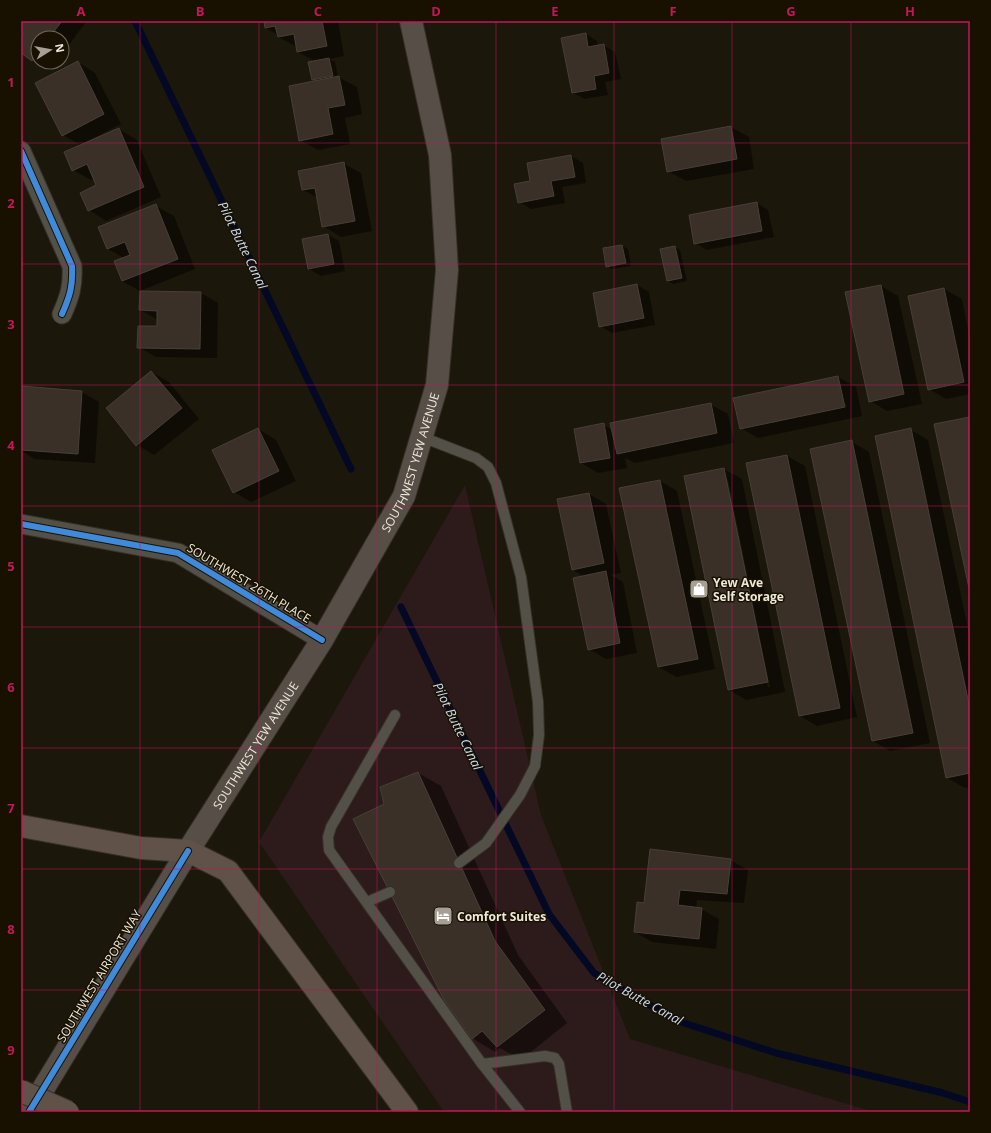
<svg xmlns="http://www.w3.org/2000/svg" width="991" height="1133" viewBox="0 0 991 1133" font-family="'Open Sans',sans-serif">
<rect width="100%" height="100%" fill="#1c170b"/>
<!-- commercial -->
<path fill="#2c1b1a" d="M 465,485 L 541,815 L 630,1039 L 874,1112 L 444,1112 L 259,842 Z"/>
<!-- shadow -->
<g fill="#0007" fill-rule="evenodd">
<path d="M 21,21 L 84,21 L 86,22 L 62,54 L 62,38 L 38,38 L 38,62 L 56,62 L 50,71 L 21,52 Z"/>
<path d="M 265,21 L 338,21 L 344,56 L 329,59 L 335,62 L 338,77 L 357,87 L 362,114 L 345,118 L 350,144 L 318,150 L 300,140 L 317,81 L 313,79 L 316,62 L 298,52 L 297,47 L 278,37 L 278,35 L 266,28 Z"/>
<path d="M 586,34 L 597,41 L 598,46 L 603,45 L 615,52 L 621,79 L 605,82 L 608,95 L 585,99 L 573,93 Z"/>
<path d="M 78,62 L 95,73 L 121,124 L 88,141 L 89,142 L 119,129 L 137,140 L 161,197 L 106,221 L 89,210 L 98,186 L 94,179 L 91,180 L 73,170 L 82,146 L 63,135 Z"/>
<path d="M 731,127 L 749,137 L 754,169 L 686,181 L 668,171 Z"/>
<path d="M 571,156 L 583,163 L 586,183 L 562,187 L 565,203 L 531,209 L 519,202 L 532,182 Z"/>
<path d="M 343,163 L 361,173 L 372,231 L 341,237 L 323,226 L 318,198 L 303,190 Z"/>
<path d="M 757,203 L 768,210 L 774,237 L 707,250 L 695,243 Z"/>
<path d="M 156,206 L 174,216 L 195,269 L 140,291 L 122,281 L 124,258 L 108,249 Z"/>
<path d="M 328,235 L 339,241 L 345,271 L 321,276 L 309,269 Z"/>
<path d="M 622,246 L 628,249 L 631,266 L 612,269 L 607,266 Z"/>
<path d="M 675,247 L 680,250 L 687,281 L 673,284 L 668,281 Z"/>
<path d="M 637,285 L 649,292 L 655,325 L 612,333 L 600,326 L 594,293 Z"/>
<path d="M 881,286 L 898,296 L 922,404 L 887,411 L 870,401 Z"/>
<path d="M 944,289 L 962,299 L 970,339 L 970,394 L 946,399 L 929,389 Z"/>
<path d="M 201,293 L 218,303 L 217,358 L 156,357 L 138,347 L 158,327 L 158,320 L 140,310 Z"/>
<path d="M 152,372 L 169,382 L 199,419 L 154,455 L 137,445 Z"/>
<path d="M 838,377 L 856,387 L 862,416 L 758,438 L 741,428 Z"/>
<path d="M 82,392 L 99,402 L 95,463 L 35,459 L 21,451 L 21,399 Z"/>
<path d="M 710,404 L 728,414 L 734,443 L 635,463 L 625,458 L 627,468 L 598,473 L 581,463 L 603,425 L 613,430 Z"/>
<path d="M 258,429 L 276,440 L 296,481 L 251,502 L 234,492 Z"/>
<path d="M 911,430 L 928,440 L 970,638 L 970,787 L 965,788 L 947,778 L 876,437 Z"/>
<path d="M 852,442 L 869,452 L 930,743 L 890,751 L 873,741 Z"/>
<path d="M 787,456 L 805,466 L 857,717 L 817,726 L 800,716 L 747,464 Z"/>
<path d="M 724,469 L 742,479 L 785,692 L 746,700 L 729,690 L 685,477 ZM 726,480 L 728,480 L 770,687 L 768,687 Z"/>
<path d="M 660,481 L 677,491 L 715,669 L 676,677 L 659,667 Z"/>
<path d="M 589,494 L 606,504 L 621,573 L 611,575 L 623,582 L 637,653 L 606,659 L 589,649 L 585,577 L 573,570 Z"/>
<path d="M 418,773 L 441,786 L 518,955 L 567,1023 L 521,1060 L 500,1048 L 495,1052 L 472,1038 L 386,805 Z"/>
<path d="M 730,860 L 748,870 L 744,903 L 697,900 L 696,908 L 701,909 L 719,919 L 716,949 L 652,942 L 635,932 L 644,904 Z"/>
</g>
<g fill="none" stroke-linecap="round" stroke-linejoin="round">
<!-- stream -->
<g stroke="#030824" stroke-width="7">
<path d="M 135,21 L 351,469"/>
<path d="M 401,607 L 549,914 L 594,973 L 678,1021 L 776,1053 L 943,1093 L 970,1102"/>
</g>
</g>
<!-- building -->
<g fill="#3a3028" stroke="#473f38">
<path d="M 21,21 L 62,21 L 49,38 L 38,38 L 38,53 L 32,61 L 21,53 L 21,39 L 24,34 L 21,32 Z"/>
<path d="M 264,21 L 322,21 L 327,46 L 297,52 L 294,34 L 278,37 L 275,26 L 265,28 Z"/>
<path d="M 586,33 L 588,47 L 604,44 L 609,73 L 594,76 L 596,89 L 572,93 L 561,38 Z"/>
<path d="M 329,58 L 333,76 L 312,80 L 308,62 Z"/>
<path d="M 78,61 L 104,114 L 62,136 L 35,83 Z"/>
<path d="M 339,76 L 345,105 L 328,108 L 333,134 L 299,141 L 289,86 Z"/>
<path d="M 731,126 L 737,159 L 667,172 L 661,139 Z"/>
<path d="M 119,128 L 144,187 L 88,211 L 80,193 L 96,185 L 87,164 L 72,171 L 64,152 Z"/>
<path d="M 571,155 L 575,177 L 551,181 L 554,196 L 518,203 L 514,184 L 530,181 L 527,163 Z"/>
<path d="M 344,162 L 355,221 L 322,227 L 315,188 L 302,190 L 298,171 Z"/>
<path d="M 757,202 L 762,231 L 694,244 L 689,215 Z"/>
<path d="M 156,204 L 178,259 L 122,281 L 114,261 L 130,255 L 125,242 L 107,249 L 98,227 Z"/>
<path d="M 328,234 L 334,264 L 308,269 L 302,239 Z"/>
<path d="M 622,245 L 626,263 L 606,267 L 603,248 Z"/>
<path d="M 675,246 L 682,278 L 667,281 L 660,249 Z"/>
<path d="M 637,284 L 644,318 L 599,327 L 593,293 Z"/>
<path d="M 881,285 L 904,394 L 869,402 L 845,292 Z"/>
<path d="M 944,288 L 964,382 L 928,390 L 908,296 Z"/>
<path d="M 140,291 L 201,292 L 200,349 L 137,348 L 138,326 L 157,326 L 157,311 L 139,310 Z"/>
<path d="M 151,371 L 182,408 L 136,446 L 106,408 Z"/>
<path d="M 838,376 L 845,407 L 740,429 L 733,398 Z"/>
<path d="M 21,386 L 82,391 L 78,454 L 21,450 Z"/>
<path d="M 711,403 L 717,433 L 617,454 L 610,423 Z"/>
<path d="M 970,417 L 970,593 L 934,424 Z"/>
<path d="M 604,423 L 610,458 L 580,463 L 574,429 Z"/>
<path d="M 258,428 L 279,471 L 233,493 L 212,450 Z"/>
<path d="M 911,428 L 970,709 L 970,773 L 946,778 L 875,436 Z"/>
<path d="M 852,440 L 913,733 L 872,741 L 810,449 Z"/>
<path d="M 787,455 L 840,708 L 799,716 L 746,463 Z"/>
<path d="M 724,468 L 768,682 L 728,690 L 684,476 Z"/>
<path d="M 660,480 L 698,659 L 658,667 L 619,488 Z"/>
<path d="M 589,493 L 604,563 L 572,570 L 557,499 Z"/>
<path d="M 606,571 L 620,643 L 588,650 L 573,578 Z"/>
<path d="M 418,772 L 495,941 L 545,1010 L 497,1047 L 482,1031 L 472,1039 L 444,1000 L 353,819 L 384,804 L 380,787 Z"/>
<path d="M 650,849 L 731,859 L 727,894 L 680,890 L 678,905 L 702,908 L 699,939 L 634,932 L 637,902 L 644,903 Z"/>
</g>
<g fill="none" stroke-linecap="round" stroke-linejoin="round">
<defs>
<g id="lane">
<path d="M 422,437 L 476,458 L 488,467 L 496,483 L 521,577 L 538,702 L 539,735 L 535,766 L 520,795 L 486,843 L 459,863"/>
<path d="M 395,715 L 331,827 L 328,837 L 329,850 L 482,1064"/>
<path d="M 367,902 L 390,892"/>
<path d="M 520,1112 L 482,1064 L 545,1056 L 555,1058 L 559,1064 L 567,1112"/>
</g>
<g id="street">
<path d="M 21,151 L 72,266 C 73,286 70,296 62,314"/>
<path d="M 21,524 L 178,553 L 322,640"/>
</g>
<g id="secondary">
<path id="s1" d="M 29,1112 L 188,851 L 322,640 L 404,496 L 437,385 L 447,270 L 440,155 L 411,21"/>
</g>
<path id="highway" d="M 21,826 L 141,848 L 188,851 L 228,871 L 407,1112"/>
</defs>
<!-- lane casing -->
<use href="#lane" stroke="#353129" stroke-width="12"/>
<!-- street casing -->
<use href="#street" stroke="#353129" stroke-width="21"/>
<!-- secondary casing -->
<use href="#secondary" stroke="#353129" stroke-width="24"/>
<!-- highway casing -->
<use href="#highway" stroke="#353129" stroke-width="24"/>
<!-- lane -->
<use href="#lane" stroke="#535047" stroke-width="10"/>
<!-- street -->
<use href="#street" stroke="#535047" stroke-width="19"/>
<!-- secondary -->
<use href="#secondary" stroke="#574f47" stroke-width="22"/>
<!-- highway -->
<use href="#highway" stroke="#605248" stroke-width="22"/>
<defs>
<path id="highway-bridge" d="M 21,1091 L 68,1112"/>
</defs>
<!-- highway-bridge casing -->
<use href="#highway-bridge" stroke="#353129" stroke-width="24" stroke-linecap="butt"/>
<!-- highway-bridge -->
<use href="#highway-bridge" stroke="#605248" stroke-width="22"/>
<defs>
<g id="cycleway">
<path d="M 21,151 L 72,266 C 73,286 70,296 62,314"/>
<path d="M 21,524 L 178,553 L 322,640"/>
<path d="M 29,1112 L 188,851"/>
</g>
</defs>
<!-- cycleway casing -->
<use href="#cycleway" stroke="#191100" stroke-width="8"/>
<!-- cycleway -->
<use href="#cycleway" stroke="#408adc" stroke-width="6"/>
</g>
<!-- grid -->
<path fill="none" stroke="#c2185b" stroke-width="1" stroke-opacity="0.55" d="M 140,21 L 140,1112M 259,21 L 259,1112M 377,21 L 377,1112M 496,21 L 496,1112M 614,21 L 614,1112M 732,21 L 732,1112M 851,21 L 851,1112M 21,143 L 970,143M 21,264 L 970,264M 21,385 L 970,385M 21,506 L 970,506M 21,627 L 970,627M 21,748 L 970,748M 21,869 L 970,869M 21,990 L 970,990"/>
<!-- icons -->
<defs>
<symbol id="shop-square" viewBox="-11 -11 22 22"><rect x="-9" y="-9" width="18" height="18" rx="4" fill="#a5a093" stroke="#191100"/><path d="M-5-2.5h2.3a2.7 3.5 0 0 1 5.4 0H5L5.5 6h-11ZM-1.5-2.5h3a1.5 2.3 0 0 0-3 0Z" fill="#fff"/></symbol>
<symbol id="hotel-square" viewBox="-11 -11 22 22"><rect x="-9" y="-9" width="18" height="18" rx="4" fill="#a5a093" stroke="#191100"/><path d="M-6-4.5h1.5V1H6V5H4.5V3h-9V5H-6ZM-4 0a1.8 1.8 0 1 1 3.6 0ZM.5 0V-2.5h3Q6-2.5 6 0Z" fill="#fff"/></symbol>
</defs>
<g fill-rule="evenodd">
<use href="#shop-square" x="688" y="578" width="22" height="22"/>
<use href="#hotel-square" x="432" y="905" width="22" height="22"/>
</g>
<g text-anchor="middle" dominant-baseline="central" stroke-width="3" stroke-linejoin="round" paint-order="stroke">
<!-- street labels -->
<g font-size="12" fill="#efe9dc" stroke="#191100">
<text stroke="none"><textPath href="#s1" startOffset="755">SOUTHWEST YEW AVENUE</textPath></text>
<text transform="translate(249 583) rotate(31)">SOUTHWEST 26TH PLACE</text>
<text stroke="none"><textPath href="#s1" startOffset="431">SOUTHWEST YEW AVENUE</textPath></text>
<text transform="translate(99 976) rotate(-59)">SOUTHWEST AIRPORT WAY</text>
</g>
<!-- poi labels -->
<g font-size="12" font-weight="bold" fill="#efe9dc" stroke="#191100" text-anchor="start">
<text x="713" y="582">Yew Ave<tspan x="713" dy="14">Self Storage</tspan></text>
<text x="457" y="916">Comfort Suites</text>
</g>
<!-- water labels -->
<g font-size="13" font-style="italic" fill="#c8dbf4" stroke="#191100">
<text transform="translate(243 245) rotate(64)">Pilot Butte Canal</text>
<text transform="translate(458 726) rotate(64)">Pilot Butte Canal</text>
<text transform="translate(640 998) rotate(29)">Pilot Butte Canal</text>
</g>
</g>
<!-- border -->
<rect width="991" height="1133" fill="none" stroke="#191100" stroke-width="44"/>
<!-- north arrow -->
<g transform="translate(50 50) rotate(79)"><circle r="19" fill="#191100" stroke="#6f6758"/>
<path d="M0-3L7 15L0 10L-7 15Z" fill="#a5a093"/>
<text y="-6" font-size="11" font-weight="bold" text-anchor="middle" fill="#efe9dc">N</text>
</g>
<rect x="22" y="22" width="947" height="1089" fill="none" stroke="#c2185b" stroke-width="1.5"/>
<g font-size="13" text-anchor="middle" font-weight="bold" fill="#c2185b">
<text x="81" y="16">A</text>
<text x="200" y="16">B</text>
<text x="318" y="16">C</text>
<text x="436" y="16">D</text>
<text x="555" y="16">E</text>
<text x="673" y="16">F</text>
<text x="791" y="16">G</text>
<text x="910" y="16">H</text>
<text x="11" y="87">1</text>
<text x="11" y="208">2</text>
<text x="11" y="329">3</text>
<text x="11" y="450">4</text>
<text x="11" y="571">5</text>
<text x="11" y="692">6</text>
<text x="11" y="813">7</text>
<text x="11" y="934">8</text>
<text x="11" y="1055">9</text>
</g>
</svg>
